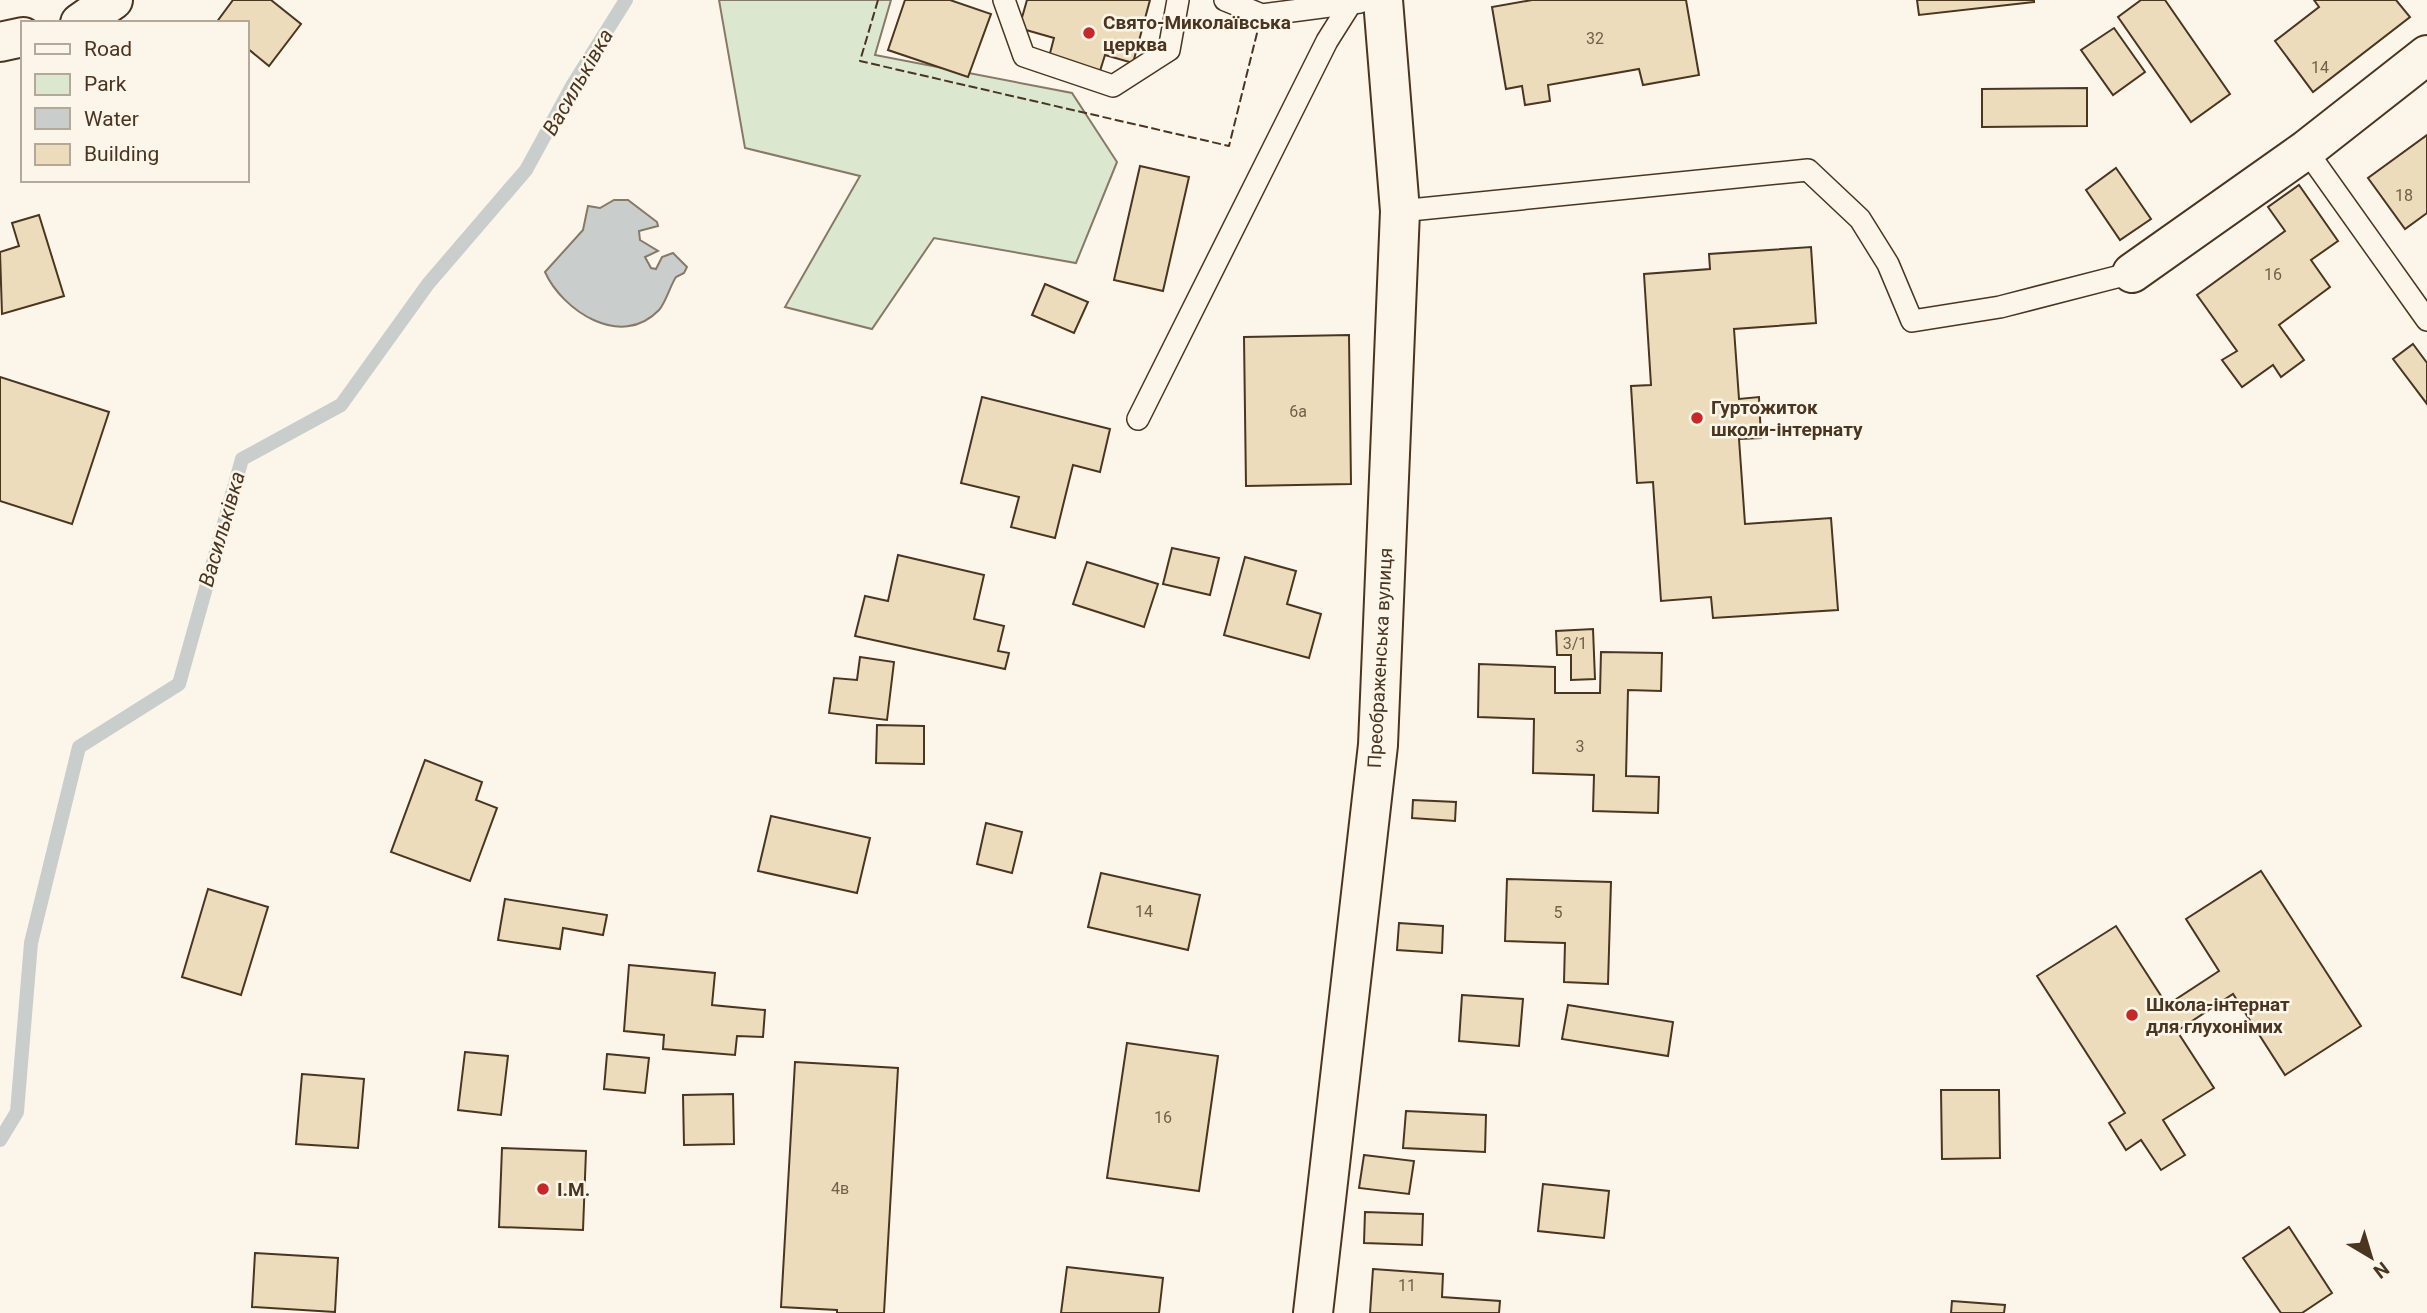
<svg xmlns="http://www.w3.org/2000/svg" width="2427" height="1313" viewBox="0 0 2427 1313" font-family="Roboto,sans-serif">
<rect width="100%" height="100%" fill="#fbf6e9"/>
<!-- green -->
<path fill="#dce7d0" stroke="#887966" stroke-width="2" d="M 719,0 L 891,0 L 875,55 L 1072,93 L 1117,162 L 1076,263 L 934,238 L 872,329 L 785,307 L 860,176 L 745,148 Z"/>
<!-- water -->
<path fill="#c9cecd" stroke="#887966" stroke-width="2" d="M 614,200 L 628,200 L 657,222 L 658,226 L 639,231 L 640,240 L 658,251 L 645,257 L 651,268 L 656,269 L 662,257 L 673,253 L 687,267 L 684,273 L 676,277 C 670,286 666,302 659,310 C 621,350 562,310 545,272 L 583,230 L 588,206 L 600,208 Z"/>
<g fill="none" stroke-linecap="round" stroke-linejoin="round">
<!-- stream -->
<path stroke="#c9cecd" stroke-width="14" d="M 0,1140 L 17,1112 L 31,943 L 79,747 L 179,684 L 242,459 L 341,405 L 428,284 L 526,170 L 572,86 L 626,0"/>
</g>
<!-- building -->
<g fill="#ecdcbc" stroke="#4a3520" stroke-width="2">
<path d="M 233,0 L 271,0 L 301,24 L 269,66 L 247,48 L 247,23 L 216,23 Z"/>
<path d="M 905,0 L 950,0 L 991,14 L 968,77 L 888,50 Z"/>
<path d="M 1027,0 L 1150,0 L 1133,63 L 1105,55 L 1100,71 L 1049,57 L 1054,38 L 1019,28 Z"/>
<path d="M 1532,0 L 1686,0 L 1699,75 L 1643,85 L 1639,69 L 1548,85 L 1550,101 L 1525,105 L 1522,86 L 1506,89 L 1492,7 Z"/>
<path d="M 1917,0 L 2034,0 L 2034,2 L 1919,15 Z"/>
<path d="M 2141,0 L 2165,0 L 2230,94 L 2191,122 L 2118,17 Z"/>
<path d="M 2314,0 L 2396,0 L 2410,17 L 2313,92 L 2275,41 L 2319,7 Z"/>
<path d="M 2114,28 L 2145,72 L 2113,95 L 2081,50 Z"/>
<path d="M 2087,88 L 2087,126 L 1982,127 L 1982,89 Z"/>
<path d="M 2427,135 L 2427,213 L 2405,229 L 2368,178 Z"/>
<path d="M 1140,166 L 1189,177 L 1163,291 L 1114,280 Z"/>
<path d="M 2116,168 L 2151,219 L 2120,240 L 2086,190 Z"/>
<path d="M 2299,185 L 2338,241 L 2311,260 L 2330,287 L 2279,325 L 2304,360 L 2281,377 L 2273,365 L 2242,387 L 2222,360 L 2237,351 L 2197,295 L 2285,231 L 2268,207 Z"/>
<path d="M 39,215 L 64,296 L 2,314 L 0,252 L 19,246 L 12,223 Z"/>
<path d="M 1811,247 L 1816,323 L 1734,329 L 1739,399 L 1759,397 L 1761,438 L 1739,439 L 1745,524 L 1831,518 L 1838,610 L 1713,618 L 1711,597 L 1661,601 L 1653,482 L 1637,483 L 1631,386 L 1651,385 L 1644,274 L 1710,269 L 1709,254 Z"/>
<path d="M 1045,284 L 1088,302 L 1074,333 L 1032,315 Z"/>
<path d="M 1349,335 L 1351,484 L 1246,486 L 1244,337 Z"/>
<path d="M 2413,344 L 2427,363 L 2427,404 L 2393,359 Z"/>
<path d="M 0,377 L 109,412 L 72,524 L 0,501 Z"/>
<path d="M 982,397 L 1110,429 L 1100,472 L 1073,465 L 1055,538 L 1011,527 L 1019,497 L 961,483 Z"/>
<path d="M 1172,548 L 1219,558 L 1210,595 L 1163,584 Z"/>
<path d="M 898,555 L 984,575 L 974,619 L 1004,626 L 998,651 L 1009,653 L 1005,669 L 855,636 L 865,596 L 888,601 Z"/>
<path d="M 1245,557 L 1296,571 L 1287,604 L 1321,614 L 1309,658 L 1224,635 Z"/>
<path d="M 1087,562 L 1158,584 L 1144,627 L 1073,604 Z"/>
<path d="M 1593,629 L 1595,679 L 1571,680 L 1571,655 L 1557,655 L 1556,631 Z"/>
<path d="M 1601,652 L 1662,653 L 1661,691 L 1628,690 L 1626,776 L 1659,777 L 1658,813 L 1593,811 L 1594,775 L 1533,773 L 1534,719 L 1478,717 L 1479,664 L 1555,667 L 1555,693 L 1600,693 Z"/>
<path d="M 860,657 L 894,662 L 887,720 L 829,713 L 834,678 L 857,680 Z"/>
<path d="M 877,725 L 924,726 L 924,764 L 876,763 Z"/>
<path d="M 425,760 L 482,782 L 476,800 L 497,808 L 470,881 L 391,852 Z"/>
<path d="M 1413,800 L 1456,802 L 1455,821 L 1412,818 Z"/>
<path d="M 771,816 L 870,838 L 857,893 L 758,871 Z"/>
<path d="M 986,823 L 1022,832 L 1012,873 L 977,864 Z"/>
<path d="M 2261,871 L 2361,1026 L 2285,1075 L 2233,994 L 2177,1031 L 2214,1088 L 2163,1120 L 2185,1155 L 2161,1170 L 2141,1140 L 2126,1150 L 2109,1123 L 2125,1113 L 2037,976 L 2116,926 L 2167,1005 L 2219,971 L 2186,919 Z"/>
<path d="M 1101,873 L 1200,895 L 1188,950 L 1088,927 Z"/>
<path d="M 1507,879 L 1611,882 L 1608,984 L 1564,982 L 1565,943 L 1505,941 Z"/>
<path d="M 208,889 L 268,907 L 241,995 L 182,977 Z"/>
<path d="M 505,899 L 607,915 L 603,935 L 563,928 L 560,949 L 498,940 Z"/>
<path d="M 1399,923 L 1443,926 L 1442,953 L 1397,950 Z"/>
<path d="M 629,965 L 715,973 L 712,1005 L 765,1010 L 763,1037 L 737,1036 L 735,1055 L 663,1049 L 664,1035 L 624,1031 Z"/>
<path d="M 1462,995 L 1523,999 L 1519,1046 L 1459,1041 Z"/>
<path d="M 1568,1005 L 1673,1022 L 1668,1056 L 1562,1039 Z"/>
<path d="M 1127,1043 L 1218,1056 L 1199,1191 L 1107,1178 Z"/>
<path d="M 465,1052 L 508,1056 L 501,1115 L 458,1110 Z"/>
<path d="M 607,1054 L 649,1058 L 645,1093 L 604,1089 Z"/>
<path d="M 795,1062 L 898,1068 L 884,1313 L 837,1313 L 837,1310 L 781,1307 Z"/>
<path d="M 302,1074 L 364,1079 L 358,1148 L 296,1144 Z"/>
<path d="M 1941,1090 L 1999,1090 L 2000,1158 L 1942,1159 Z"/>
<path d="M 733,1094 L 734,1144 L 684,1145 L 683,1095 Z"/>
<path d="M 1406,1111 L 1486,1115 L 1485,1152 L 1403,1148 Z"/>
<path d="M 502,1148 L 586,1151 L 583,1230 L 499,1227 Z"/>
<path d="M 1364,1155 L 1414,1161 L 1409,1194 L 1359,1188 Z"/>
<path d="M 1543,1184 L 1609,1191 L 1604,1238 L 1538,1231 Z"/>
<path d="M 1365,1212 L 1423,1214 L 1422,1245 L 1364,1243 Z"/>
<path d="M 2289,1227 L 2332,1293 L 2302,1313 L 2281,1313 L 2243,1258 Z"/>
<path d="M 255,1253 L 338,1258 L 335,1312 L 252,1307 Z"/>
<path d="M 1067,1267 L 1163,1278 L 1159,1313 L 1061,1313 Z"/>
<path d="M 1373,1269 L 1443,1274 L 1442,1297 L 1500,1301 L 1499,1313 L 1370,1313 Z"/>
<path d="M 1952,1301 L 2005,1305 L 2004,1313 L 1951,1313 Z"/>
</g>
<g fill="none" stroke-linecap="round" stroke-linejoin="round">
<defs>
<g id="service">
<path d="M 1004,0 L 1024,56 L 1113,86 L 1169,50 L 1178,0"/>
<path d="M 1225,0 L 1262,15 L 1360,2"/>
<path d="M 2306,150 L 2427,320"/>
<path d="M 1400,211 L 1808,170 L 1860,219 L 1888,264 L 1912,321 L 2000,307 L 2132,273"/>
<path d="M 1138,419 L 1327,41 L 1351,3"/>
</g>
<g id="minor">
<path d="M 80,23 L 113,0"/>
<path d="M 0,42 L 23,37"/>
<path d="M 2132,273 L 2306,150 L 2427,55"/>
<path d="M 1313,1313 L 1378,745 L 1400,211 L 1383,0"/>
</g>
</defs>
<!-- service casing -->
<use href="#service" stroke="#4a3520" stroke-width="24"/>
<!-- minor casing -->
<use href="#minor" stroke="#4a3520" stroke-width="42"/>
<!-- service -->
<use href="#service" stroke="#fbf6e9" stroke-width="21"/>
<!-- minor -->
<use href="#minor" stroke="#fbf6e9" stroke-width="38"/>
<!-- fence -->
<path stroke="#4a3520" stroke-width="2" stroke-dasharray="9 3.5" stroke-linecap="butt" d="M 878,0 L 860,61 L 1229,146 L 1260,21"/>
</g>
<!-- markers -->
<g fill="#c62828" stroke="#fbf6e9" stroke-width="2.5">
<circle cx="1089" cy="33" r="7"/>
<circle cx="1697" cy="418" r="7"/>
<circle cx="2132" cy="1015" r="7"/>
<circle cx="543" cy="1189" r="7"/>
</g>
<g text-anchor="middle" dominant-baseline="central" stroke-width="5" stroke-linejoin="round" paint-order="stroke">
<!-- number labels -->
<g font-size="16" fill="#725f47">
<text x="1595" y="38">32</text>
<text x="2320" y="67">14</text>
<text x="2404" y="195">18</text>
<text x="2273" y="274">16</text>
<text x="1298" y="411">6а</text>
<text x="1575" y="643">3/1</text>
<text x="1580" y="746">3</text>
<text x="1144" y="911">14</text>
<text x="1558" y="912">5</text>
<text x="1163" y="1117">16</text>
<text x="840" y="1188">4в</text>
<text x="1407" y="1285">11</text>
</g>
<!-- poi labels -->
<g font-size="19" font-weight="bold" fill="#4a3520" stroke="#fbf6e9" text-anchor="start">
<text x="1103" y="22">Свято-Миколаївська<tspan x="1103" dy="22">церква</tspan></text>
<text x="1711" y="407">Гуртожиток<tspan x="1711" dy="22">школи-інтернату</tspan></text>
<text x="2146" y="1004">Школа-інтернат<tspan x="2146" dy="22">для глухонімих</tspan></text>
<text x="557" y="1189">І.М.</text>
</g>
<!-- street labels -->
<g font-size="19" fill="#4a3520" stroke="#fbf6e9">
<text transform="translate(1380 658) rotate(-87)">Преображенська вулиця</text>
</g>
<!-- water labels -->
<g font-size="21" font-style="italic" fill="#4a3520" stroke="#fbf6e9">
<text transform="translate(578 82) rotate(-60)">Васильківка</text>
<text transform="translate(222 529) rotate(-74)">Васильківка</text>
</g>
</g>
<!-- legend -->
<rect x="21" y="21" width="228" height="161" fill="#fbf6e9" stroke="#b4a999" stroke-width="2"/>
<rect x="35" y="44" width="35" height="10" fill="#fbf6e9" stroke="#b4a999" stroke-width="2"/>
<text x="84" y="56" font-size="21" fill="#4a3520">Road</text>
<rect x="35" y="74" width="35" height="21" fill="#dce7d0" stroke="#b4a999" stroke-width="2"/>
<text x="84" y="91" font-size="21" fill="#4a3520">Park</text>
<rect x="35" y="108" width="35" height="21" fill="#c9cecd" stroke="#b4a999" stroke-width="2"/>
<text x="84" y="126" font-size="21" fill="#4a3520">Water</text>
<rect x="35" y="144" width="35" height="21" fill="#ecdcbc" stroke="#b4a999" stroke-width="2"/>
<text x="84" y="161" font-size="21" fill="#4a3520">Building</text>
<!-- north arrow -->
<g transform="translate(2371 1257) rotate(142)" stroke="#fbf6e9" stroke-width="5" paint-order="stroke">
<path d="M0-5L12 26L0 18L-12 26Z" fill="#4a3520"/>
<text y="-10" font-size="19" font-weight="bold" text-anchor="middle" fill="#4a3520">N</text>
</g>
</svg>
